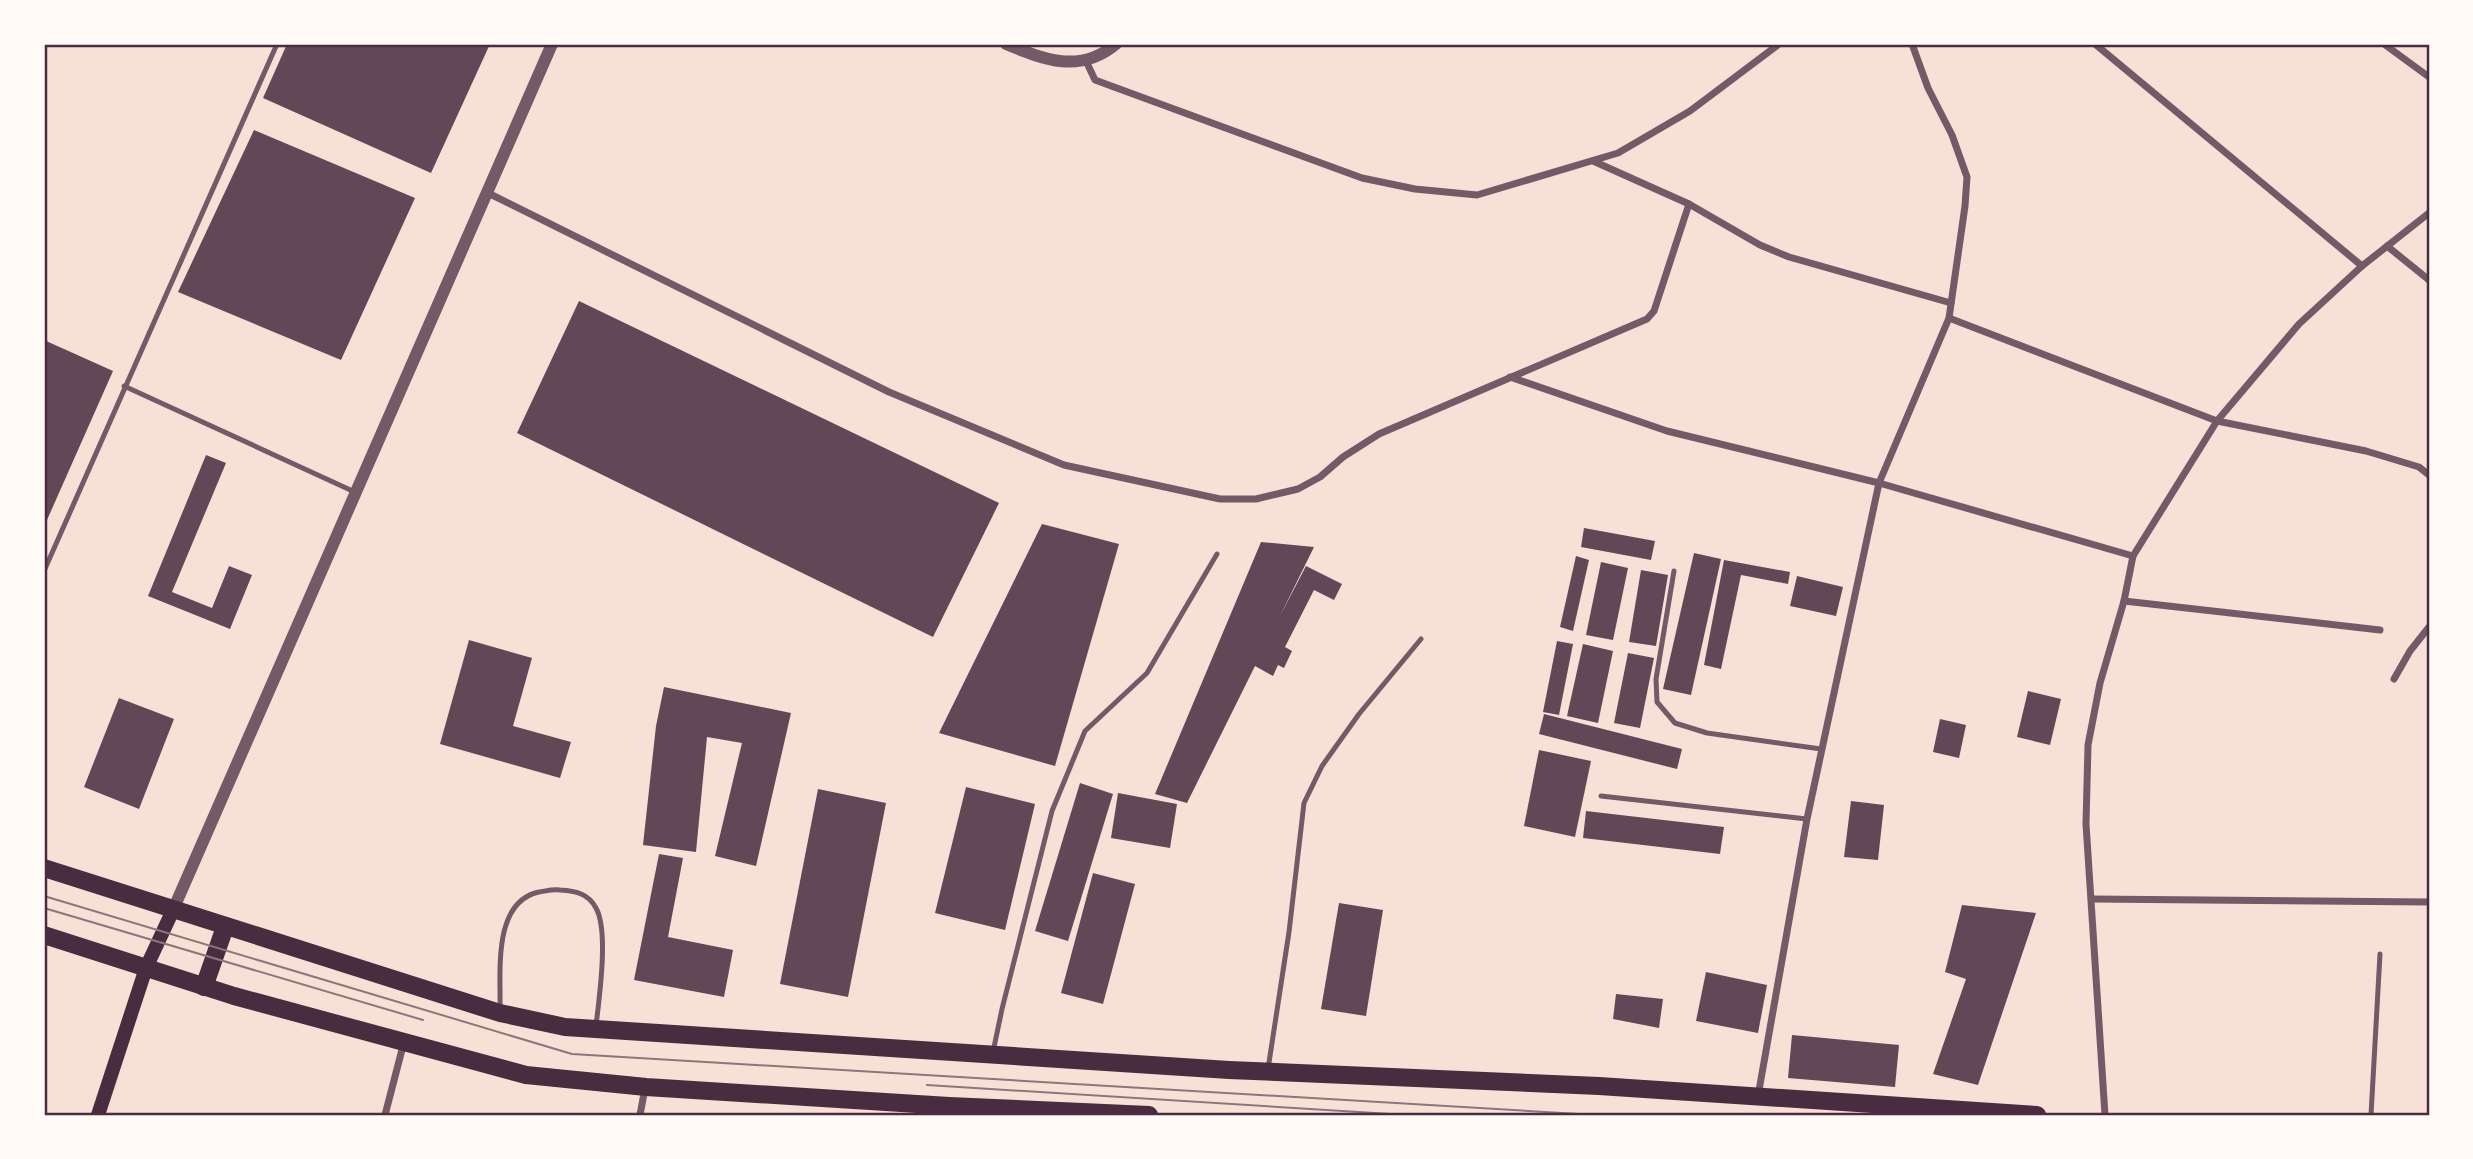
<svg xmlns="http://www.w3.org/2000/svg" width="2473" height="1159" viewBox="0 0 2473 1159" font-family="'Varela Round',sans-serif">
<rect width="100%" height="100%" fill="#f7e1d7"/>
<!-- building -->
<g fill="#644757">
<path d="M 287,44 L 490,44 L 431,173 L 263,98 Z"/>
<path d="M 254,130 L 415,198 L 341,360 L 178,292 Z"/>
<path d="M 579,301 L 999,503 L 933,637 L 517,433 Z"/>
<path d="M 44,340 L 113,371 L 47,520 L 44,518 Z"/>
<path d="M 206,455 L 226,463 L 172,592 L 212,608 L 229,566 L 252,575 L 230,629 L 148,596 Z"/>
<path d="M 1042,524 L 1119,544 L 1055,766 L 939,733 Z"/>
<path d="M 1584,528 L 1655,541 L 1651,560 L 1581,547 Z"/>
<path d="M 1261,542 L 1314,547 L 1280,616 L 1306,566 L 1342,584 L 1334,600 L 1314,590 L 1285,647 L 1292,651 L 1284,668 L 1278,665 L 1273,676 L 1255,666 L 1187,803 L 1155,794 Z"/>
<path d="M 1694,553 L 1721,559 L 1691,695 L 1663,689 Z"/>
<path d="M 1576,556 L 1589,560 L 1573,631 L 1560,627 Z"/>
<path d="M 1724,560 L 1790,572 L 1788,584 L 1741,575 L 1721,669 L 1704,665 Z"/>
<path d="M 1601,562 L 1628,568 L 1613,640 L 1586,635 Z"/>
<path d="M 1641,570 L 1668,575 L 1656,646 L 1629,642 Z"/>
<path d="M 1797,576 L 1843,587 L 1836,616 L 1790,606 Z"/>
<path d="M 469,640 L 532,658 L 513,726 L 571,742 L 560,778 L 440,744 Z"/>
<path d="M 1557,641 L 1573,644 L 1559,715 L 1543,712 Z"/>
<path d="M 1583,644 L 1613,651 L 1598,723 L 1567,716 Z"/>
<path d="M 1628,653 L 1654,658 L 1640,728 L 1614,723 Z"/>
<path d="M 664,687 L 791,713 L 756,866 L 715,856 L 742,743 L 707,737 L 696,852 L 643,845 L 656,726 Z"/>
<path d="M 2028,691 L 2061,699 L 2050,745 L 2017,737 Z"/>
<path d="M 119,698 L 174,719 L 139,809 L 84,787 Z"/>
<path d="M 1544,714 L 1682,749 L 1677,769 L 1539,734 Z"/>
<path d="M 1940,719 L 1966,725 L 1959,758 L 1933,752 Z"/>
<path d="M 1539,750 L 1591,761 L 1575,837 L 1524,826 Z"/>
<path d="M 1080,783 L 1113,794 L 1068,941 L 1035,931 Z"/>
<path d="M 966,787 L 1035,804 L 1005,930 L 935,913 Z"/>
<path d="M 818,789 L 886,803 L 848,997 L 780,984 Z"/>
<path d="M 1118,793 L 1177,804 L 1170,848 L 1111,838 Z"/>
<path d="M 1851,801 L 1884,805 L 1878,860 L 1844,857 Z"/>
<path d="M 1586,811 L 1724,827 L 1720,854 L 1583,838 Z"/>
<path d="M 659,854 L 683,858 L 668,937 L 733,950 L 724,997 L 634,980 Z"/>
<path d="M 1093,873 L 1135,884 L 1103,1004 L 1061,993 Z"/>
<path d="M 1339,903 L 1383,910 L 1366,1016 L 1321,1009 Z"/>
<path d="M 1962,905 L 2036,913 L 1978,1085 L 1933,1074 L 1966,979 L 1945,972 Z"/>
<path d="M 1706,972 L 1767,985 L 1758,1033 L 1696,1021 Z"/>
<path d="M 1616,994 L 1663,999 L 1659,1028 L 1613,1019 Z"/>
<path d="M 1792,1035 L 1899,1045 L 1895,1087 L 1788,1078 Z"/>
</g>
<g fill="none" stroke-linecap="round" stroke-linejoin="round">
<!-- service -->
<g stroke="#755966" stroke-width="5">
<path d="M 124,386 L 357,493"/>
<path d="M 44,571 L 277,44"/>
<path d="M 1674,571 L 1656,679 L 1657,702 L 1675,723 L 1707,733 L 1821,749"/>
<path d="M 1601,796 L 1807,819"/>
<path d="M 500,1010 C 501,973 492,902 539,892 C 546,891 552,889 560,890 C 575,891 588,893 596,908 C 609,931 599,999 596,1026"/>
<path d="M 993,1052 L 1002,1009 L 1052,811 L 1085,731 L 1147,673 L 1217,554"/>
<path d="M 1268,1069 L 1289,932 L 1304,803 L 1322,766 L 1359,714 L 1421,639"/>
<path d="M 2371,1115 L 2380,954"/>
</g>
<!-- minor -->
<g stroke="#755966" stroke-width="7">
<path d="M 2095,44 L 2362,266"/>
<path d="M 2384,44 L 2429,77"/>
<path d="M 1086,61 L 1095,80 L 1362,178 L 1415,189 L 1477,195 L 1618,153 L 1690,111 L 1779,44"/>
<path d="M 1593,161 L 1689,204 L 1760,245 L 1789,257 L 1951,303"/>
<path d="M 488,193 L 889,392 L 1064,465 L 1220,499 L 1256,499 L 1298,489 L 1320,477 L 1343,457 L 1379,434 L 1647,319 L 1654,311 L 1689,204"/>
<path d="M 2387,246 L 2429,280"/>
<path d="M 1949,318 L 2217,421 L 2366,451 L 2419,467 L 2429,475"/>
<path d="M 1510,377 L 1667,431 L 1879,483 L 2133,556"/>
<path d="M 2124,601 L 2380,630"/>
<path d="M 2394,679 L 2410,651 L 2429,627"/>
<path d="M 2092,899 L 2429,902"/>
<path d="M 1758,1096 L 1807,819 L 1879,483 L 1949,318 L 1965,206 L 1967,177 L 1952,135 L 1928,88 L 1912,44"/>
<path d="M 385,1115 L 404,1042"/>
<path d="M 640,1115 L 645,1088"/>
<path d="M 2105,1115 L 2086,824 L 2088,745 L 2100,683 L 2124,601 L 2133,556 L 2217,421 L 2299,324 L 2362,266 L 2429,213"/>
</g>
<!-- tertiary -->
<g stroke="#755966" stroke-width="12">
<path d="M 1006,44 C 1045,60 1080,74 1116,44"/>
<path d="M 173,910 L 552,44"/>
</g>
<!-- secondary -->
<path stroke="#4a2c40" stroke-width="14" d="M 98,1115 L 146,968 L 173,910"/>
<!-- primary -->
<g stroke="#4a2c40" stroke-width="18">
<path d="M 44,868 L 500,1013 L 565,1027 L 1229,1070 L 1599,1086 L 2037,1115"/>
<path d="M 44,935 L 234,996 L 526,1075 L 646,1087 L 949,1106 L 1149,1115"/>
<path d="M 204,987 L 225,927"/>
</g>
<!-- tram -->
<g stroke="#8f747c" stroke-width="2">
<path d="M 44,896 L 572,1054 L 1596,1115"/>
<path d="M 44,908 L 423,1020"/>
<path d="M 927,1085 L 1407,1115"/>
</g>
</g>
<!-- border -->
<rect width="2473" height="1159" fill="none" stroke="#fffaf5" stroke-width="91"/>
<rect x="46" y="46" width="2382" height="1068" fill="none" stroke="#4a2c40" stroke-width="2.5"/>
</svg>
